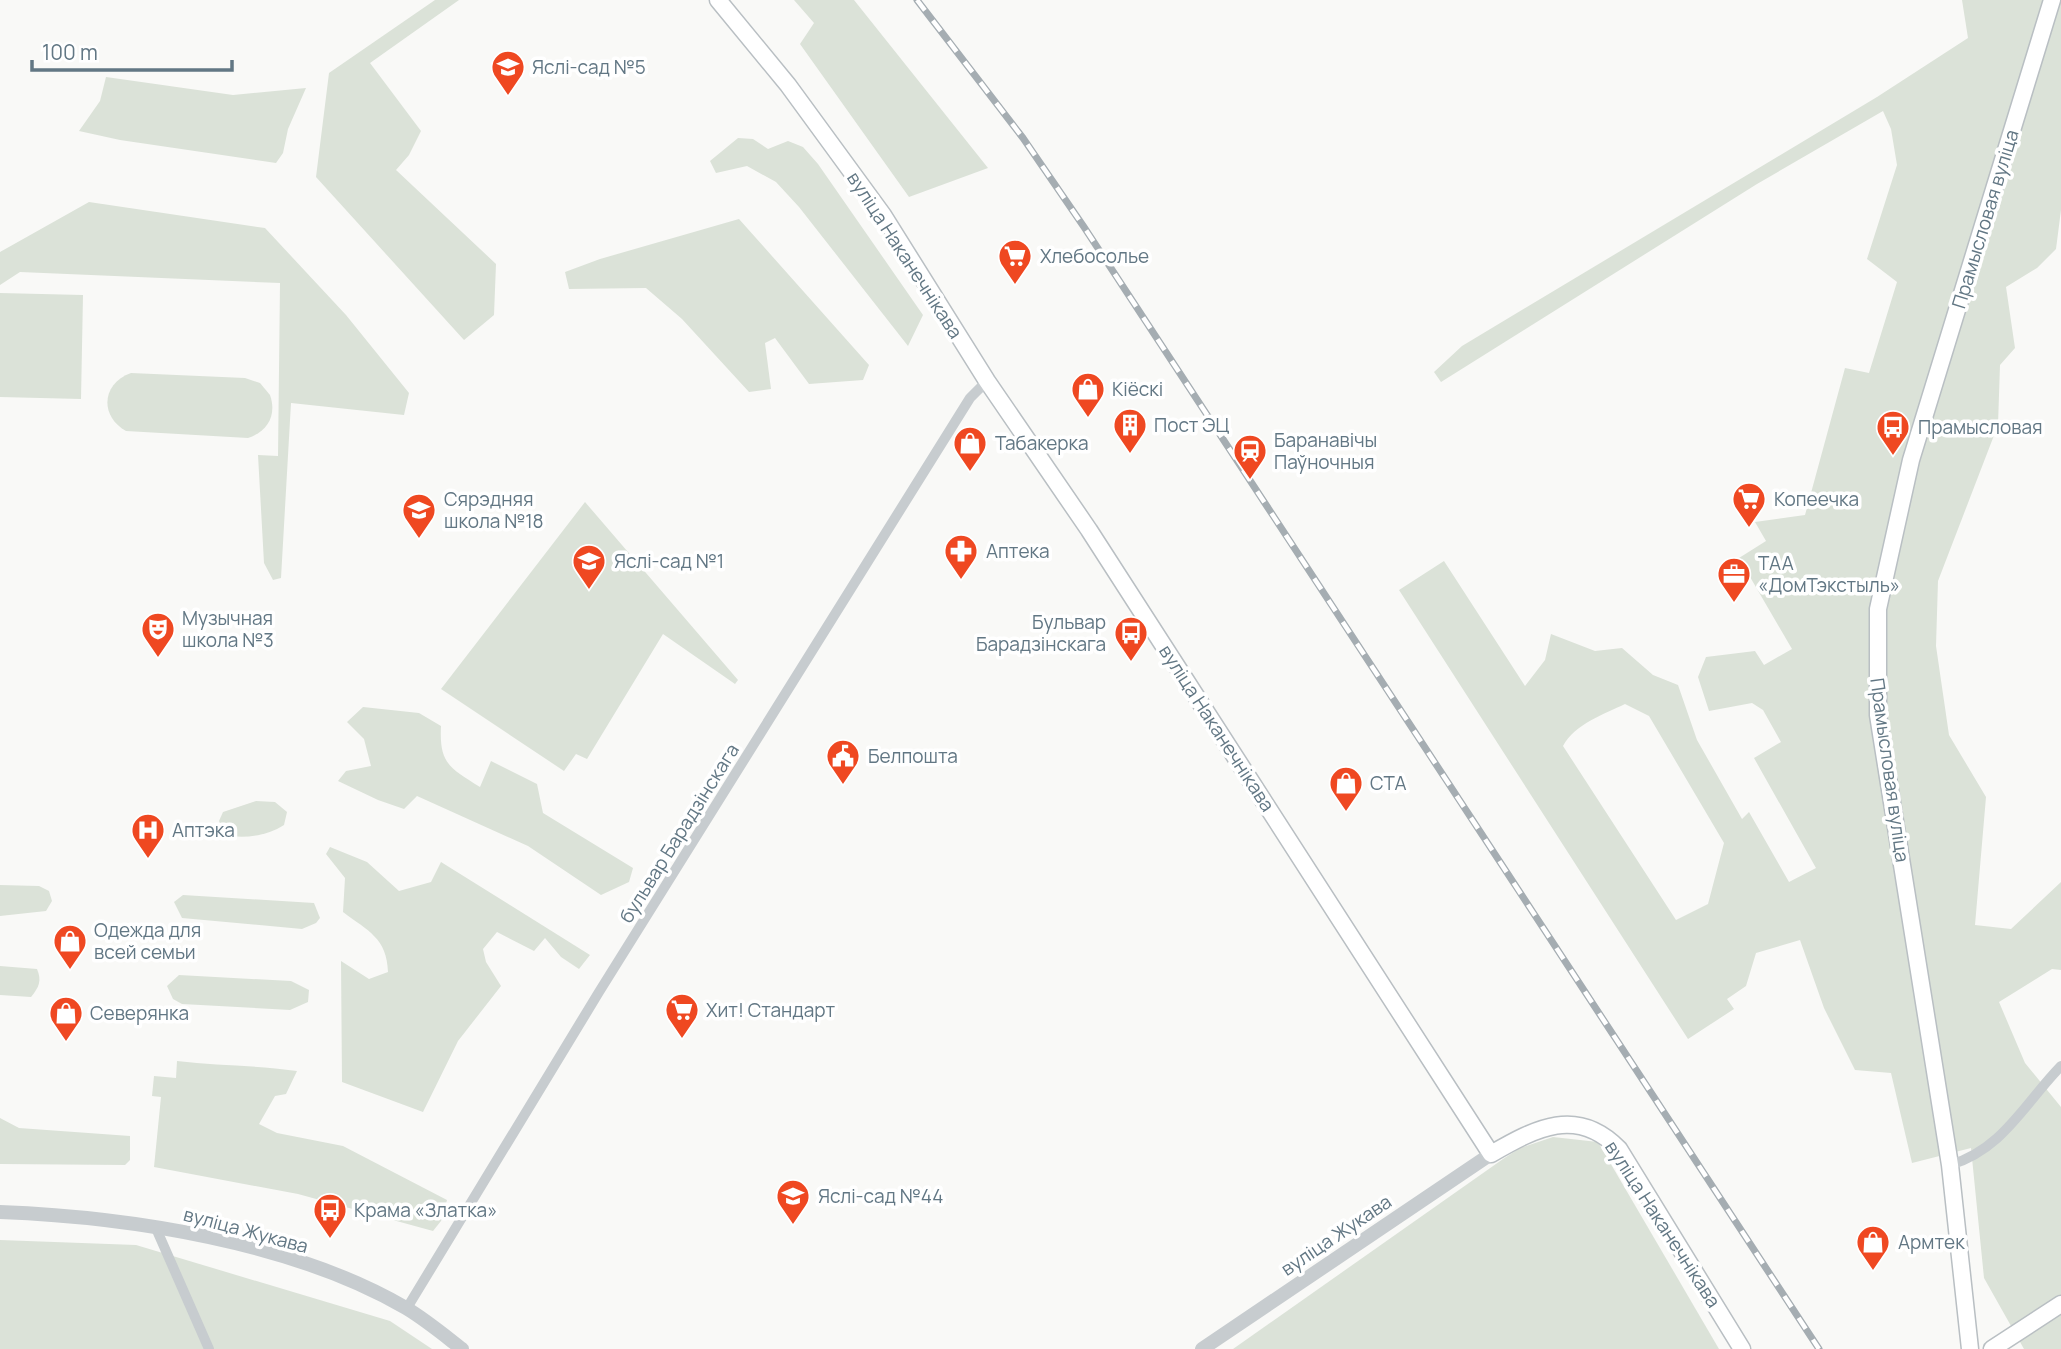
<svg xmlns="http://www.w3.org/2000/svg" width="2061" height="1349" viewBox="0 0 2061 1349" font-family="Manrope,sans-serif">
<rect width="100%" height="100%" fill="#f9f9f7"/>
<!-- green -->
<g fill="#dbe2d8" fill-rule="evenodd">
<path d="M 435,0 L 459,0 L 370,63 L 421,131 L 409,155 L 396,170 L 496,264 L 494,315 L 464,340 L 316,177 L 329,73 Z"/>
<path d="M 794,0 L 854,0 L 988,168 L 909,197 L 800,44 L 814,23 Z"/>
<path d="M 1962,0 L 2061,0 L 2061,210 L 2056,249 L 2037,268 L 2006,287 L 2015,348 L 2000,365 L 1998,425 L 1938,581 L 1936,646 L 1949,735 L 1986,797 L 1975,925 L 2011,929 L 2061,882 L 2061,970 L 2052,969 L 1999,1002 L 2025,1063 L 2061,1107 L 2061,1349 L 2024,1349 L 1984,1278 L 1971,1148 L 1912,1163 L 1891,1073 L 1855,1070 L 1824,1008 L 1800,940 L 1756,953 L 1746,986 L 1727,999 L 1734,1009 L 1688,1039 L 1399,590 L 1444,561 L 1525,686 L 1545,660 L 1551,634 L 1595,651 L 1622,648 L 1653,675 L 1678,685 L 1697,740 L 1742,819 L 1749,812 L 1789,882 L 1816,868 L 1754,758 L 1781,742 L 1763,710 L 1752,703 L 1709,711 L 1698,677 L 1706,657 L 1755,651 L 1764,665 L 1792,649 L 1739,558 L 1766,541 L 1755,522 L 1805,515 L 1845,368 L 1869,373 L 1897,282 L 1867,259 L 1897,165 L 1891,129 L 1883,111 L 1757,184 L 1441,382 L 1434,372 L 1462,346 L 1877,97 L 1968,38 ZM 1625,704 L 1649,716 L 1724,843 L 1708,904 L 1676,920 L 1563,746 C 1575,724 1604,714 1625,704 Z"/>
<path d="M 106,77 L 233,95 L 306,88 L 288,129 L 283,153 L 276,163 L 120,140 L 79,131 L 100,101 Z"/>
<path d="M 738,138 L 753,139 L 768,149 L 788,141 L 803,147 L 818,164 L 923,315 L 908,346 L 799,207 L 776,182 L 747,166 L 716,173 L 710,161 Z"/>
<path d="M 89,202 L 265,228 L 346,315 L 409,393 L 404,415 L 291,403 L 281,578 L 273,580 L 264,563 L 258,455 L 278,456 L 280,283 L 20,272 L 0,285 L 0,252 Z"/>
<path d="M 739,219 L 869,365 L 863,380 L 809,384 L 775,338 L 765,343 L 771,389 L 749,392 L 682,319 L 646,288 L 569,289 L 565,272 L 600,259 Z"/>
<path d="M 0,293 L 83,295 L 81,399 L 0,397 Z"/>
<path d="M 131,373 L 245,378 L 260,383 L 270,395 C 277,415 268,431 248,438 L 126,431 C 99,416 102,383 131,373 Z"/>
<path d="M 585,502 L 738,680 L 735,684 L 663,634 L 587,759 L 576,754 L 564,771 L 441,689 Z"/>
<path d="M 363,707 L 419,713 L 441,726 C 439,764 450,768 480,787 L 491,761 L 537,784 L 543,813 L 633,868 L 629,882 L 601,895 L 528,846 L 417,796 L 404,809 L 378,800 L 338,781 L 346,771 L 371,766 L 364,739 L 347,722 Z"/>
<path d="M 256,801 L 275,802 L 287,812 L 284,825 C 267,836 244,839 225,835 L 219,821 L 223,812 Z"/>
<path d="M 330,847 L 367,862 L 399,891 L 431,882 L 441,862 L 590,955 L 579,969 L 561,957 L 545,938 L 534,951 L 497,932 L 483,949 L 486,962 L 501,986 L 458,1041 L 423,1112 L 342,1082 L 341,961 L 369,979 L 388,972 C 387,938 368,931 343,912 L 345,878 L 326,854 Z"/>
<path d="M 0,885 L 39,886 L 49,891 L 52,901 L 46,911 L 0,916 Z"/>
<path d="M 183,895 L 314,903 L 320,918 L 316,923 L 302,929 L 182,918 L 174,902 Z"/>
<path d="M 0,966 L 37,969 C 42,981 39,987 31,997 L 0,995 Z"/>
<path d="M 179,975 L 291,981 L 309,990 L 308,1002 L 290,1010 L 182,1004 L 173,999 L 167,986 Z"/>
<path d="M 177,1061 C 217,1066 256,1065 297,1071 L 286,1094 L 275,1096 L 259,1124 L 277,1133 L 343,1146 L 447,1200 L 441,1221 L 433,1231 L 298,1194 L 154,1167 L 161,1097 L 152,1096 L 154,1076 L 176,1078 Z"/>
<path d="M 0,1118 L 19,1128 L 130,1136 L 130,1160 L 125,1165 L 0,1164 Z"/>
<path d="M 1553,1137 L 1598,1142 L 1719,1349 L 1233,1349 L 1503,1159 L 1520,1148 Z"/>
<path d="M 0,1240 L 136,1245 L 390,1321 L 432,1349 L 0,1349 Z"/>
</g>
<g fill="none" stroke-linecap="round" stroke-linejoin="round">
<defs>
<g id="secondary">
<path d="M 718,0 L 788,85 L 883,215 L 987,381 L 1089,530 L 1491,1154 C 1536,1128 1577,1106 1619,1149 L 1742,1349"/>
<path d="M 1970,1349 L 1950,1165 L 1878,715 L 1878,609 L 1911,460 L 2052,0"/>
<path d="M 1992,1349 L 2061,1304"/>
</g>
</defs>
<!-- secondary casing -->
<use href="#secondary" stroke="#b9bfc3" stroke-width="19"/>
<!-- minor -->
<g stroke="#c7cccf" stroke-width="10">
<path d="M 1950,1165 C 2003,1149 2024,1104 2061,1066"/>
<path d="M 155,1226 L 209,1349"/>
<path d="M 407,1308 L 599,992 L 970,398 L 987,381"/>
</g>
<!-- tertiary -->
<g stroke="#c7cccf" stroke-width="14">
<path d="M 0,1212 C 130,1217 293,1242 406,1308 C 426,1320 444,1335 462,1349"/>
<path d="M 1202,1349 L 1491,1154"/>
</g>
<!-- secondary -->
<use href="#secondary" stroke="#fff" stroke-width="16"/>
<defs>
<path id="rail" d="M 917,0 L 1023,138 L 1084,227 L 1819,1349"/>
</defs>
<!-- rail casing -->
<use href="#rail" stroke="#a5adb2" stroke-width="7"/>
<!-- rail -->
<use href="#rail" stroke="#fff" stroke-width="4.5" stroke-dasharray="13" stroke-linecap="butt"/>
</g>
<!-- icons -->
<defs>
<symbol id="school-pin" viewBox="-11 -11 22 30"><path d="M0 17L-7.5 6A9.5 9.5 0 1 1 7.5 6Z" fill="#ef4821" stroke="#fff"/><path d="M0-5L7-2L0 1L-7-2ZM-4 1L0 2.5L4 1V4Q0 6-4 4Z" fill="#fff"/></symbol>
<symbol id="supermarket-pin" viewBox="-11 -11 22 30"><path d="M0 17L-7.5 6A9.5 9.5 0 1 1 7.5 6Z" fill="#ef4821" stroke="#fff"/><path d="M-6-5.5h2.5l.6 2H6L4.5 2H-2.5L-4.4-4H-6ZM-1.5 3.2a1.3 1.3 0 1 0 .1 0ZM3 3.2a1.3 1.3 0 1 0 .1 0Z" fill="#fff"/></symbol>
<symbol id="shop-pin" viewBox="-11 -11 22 30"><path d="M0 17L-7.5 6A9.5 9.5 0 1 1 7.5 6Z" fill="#ef4821" stroke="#fff"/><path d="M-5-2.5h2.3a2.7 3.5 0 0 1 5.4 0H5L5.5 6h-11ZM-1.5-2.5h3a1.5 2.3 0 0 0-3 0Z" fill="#fff"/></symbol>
<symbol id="building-pin" viewBox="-11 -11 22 30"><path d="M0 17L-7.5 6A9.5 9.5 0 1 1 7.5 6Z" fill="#ef4821" stroke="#fff"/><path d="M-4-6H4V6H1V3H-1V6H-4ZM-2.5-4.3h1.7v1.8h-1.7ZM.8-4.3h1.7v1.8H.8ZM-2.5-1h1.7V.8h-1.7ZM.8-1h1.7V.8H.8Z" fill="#fff"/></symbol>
<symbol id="bus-pin" viewBox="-11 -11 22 30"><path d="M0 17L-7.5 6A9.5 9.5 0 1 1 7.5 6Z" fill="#ef4821" stroke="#fff"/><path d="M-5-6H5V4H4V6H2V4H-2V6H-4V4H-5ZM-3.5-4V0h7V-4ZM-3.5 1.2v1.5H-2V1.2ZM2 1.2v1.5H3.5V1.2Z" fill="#fff"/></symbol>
<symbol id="station-pin" viewBox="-11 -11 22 30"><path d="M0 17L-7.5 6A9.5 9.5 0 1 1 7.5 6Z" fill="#ef4821" stroke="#fff"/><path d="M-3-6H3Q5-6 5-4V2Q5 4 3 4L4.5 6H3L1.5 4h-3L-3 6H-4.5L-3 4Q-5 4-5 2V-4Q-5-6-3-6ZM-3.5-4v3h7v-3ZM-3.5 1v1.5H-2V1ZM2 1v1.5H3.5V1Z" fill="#fff"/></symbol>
<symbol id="pharmacy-pin" viewBox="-11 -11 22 30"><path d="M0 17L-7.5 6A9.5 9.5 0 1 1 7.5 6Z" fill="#ef4821" stroke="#fff"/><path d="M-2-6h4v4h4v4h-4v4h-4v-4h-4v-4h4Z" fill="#fff"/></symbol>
<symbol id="office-pin" viewBox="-11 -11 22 30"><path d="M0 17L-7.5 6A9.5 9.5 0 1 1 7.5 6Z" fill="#ef4821" stroke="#fff"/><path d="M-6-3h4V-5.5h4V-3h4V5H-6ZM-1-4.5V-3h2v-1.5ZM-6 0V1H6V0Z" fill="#fff"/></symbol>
<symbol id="theatre-pin" viewBox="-11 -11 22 30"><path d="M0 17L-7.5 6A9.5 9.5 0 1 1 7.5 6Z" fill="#ef4821" stroke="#fff"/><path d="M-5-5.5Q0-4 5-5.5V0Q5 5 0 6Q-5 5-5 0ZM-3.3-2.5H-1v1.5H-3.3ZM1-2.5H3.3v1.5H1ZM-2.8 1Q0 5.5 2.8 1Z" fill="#fff"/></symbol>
<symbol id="civic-pin" viewBox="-11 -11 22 30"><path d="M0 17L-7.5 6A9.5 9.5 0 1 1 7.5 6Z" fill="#ef4821" stroke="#fff"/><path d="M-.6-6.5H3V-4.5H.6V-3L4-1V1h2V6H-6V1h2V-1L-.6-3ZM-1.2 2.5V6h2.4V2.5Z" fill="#fff"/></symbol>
<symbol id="hospital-pin" viewBox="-11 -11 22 30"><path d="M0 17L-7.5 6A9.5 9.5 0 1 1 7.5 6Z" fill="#ef4821" stroke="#fff"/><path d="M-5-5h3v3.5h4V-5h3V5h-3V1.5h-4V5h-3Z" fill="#fff"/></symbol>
</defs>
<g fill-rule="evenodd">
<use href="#school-pin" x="489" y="48" width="38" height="52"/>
<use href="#supermarket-pin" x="996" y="237" width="38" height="52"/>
<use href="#shop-pin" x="1069" y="370" width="38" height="52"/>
<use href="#building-pin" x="1111" y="406" width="38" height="52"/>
<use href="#bus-pin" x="1874" y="408" width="38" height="52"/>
<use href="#shop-pin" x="951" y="424" width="38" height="52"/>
<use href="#station-pin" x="1231" y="432" width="38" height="52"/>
<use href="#supermarket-pin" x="1730" y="480" width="38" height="52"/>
<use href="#school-pin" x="400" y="491" width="38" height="52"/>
<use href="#pharmacy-pin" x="942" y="532" width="38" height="52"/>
<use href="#school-pin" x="570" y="542" width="38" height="52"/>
<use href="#office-pin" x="1715" y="555" width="38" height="52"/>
<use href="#theatre-pin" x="139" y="610" width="38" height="52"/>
<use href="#bus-pin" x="1112" y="614" width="38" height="52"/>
<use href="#civic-pin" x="824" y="737" width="38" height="52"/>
<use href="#shop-pin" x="1327" y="764" width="38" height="52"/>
<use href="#hospital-pin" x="129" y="811" width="38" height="52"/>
<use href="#shop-pin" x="51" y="922" width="38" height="52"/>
<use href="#supermarket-pin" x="663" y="991" width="38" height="52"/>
<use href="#shop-pin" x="47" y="994" width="38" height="52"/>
<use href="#school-pin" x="774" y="1177" width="38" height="52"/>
<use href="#bus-pin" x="311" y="1191" width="38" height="52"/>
<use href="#shop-pin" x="1854" y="1223" width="38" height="52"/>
</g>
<g text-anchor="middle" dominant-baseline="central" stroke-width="7" stroke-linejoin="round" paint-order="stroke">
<!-- poi labels -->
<g font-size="19" fill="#627784" stroke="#fff" text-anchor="start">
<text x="532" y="67">Яслі-сад №5</text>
<text x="1040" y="256">Хлебосолье</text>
<text x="1112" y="389">Кіёскі</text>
<text x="1154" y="425">Пост ЭЦ</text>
<text x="1918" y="427">Прамысловая</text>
<text x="1274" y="440">Баранавічы<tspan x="1274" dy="22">Паўночныя</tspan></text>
<text x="995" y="443">Табакерка</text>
<text x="444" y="499">Сярэдняя<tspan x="444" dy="22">школа №18</tspan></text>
<text x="1774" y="499">Копеечка</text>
<text x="986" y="551">Аптека</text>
<text x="614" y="561">Яслі-сад №1</text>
<text x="1758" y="563">ТАА<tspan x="1758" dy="22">«ДомТэкстыль»</tspan></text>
<text x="182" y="618">Музычная<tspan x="182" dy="22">школа №3</tspan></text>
<text x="1106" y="622" text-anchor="end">Бульвар<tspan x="1106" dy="22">Барадзінскага</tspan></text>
<text x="868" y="756">Белпошта</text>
<text x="1370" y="783">СТА</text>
<text x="172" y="830">Аптэка</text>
<text x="94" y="930">Одежда для<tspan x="94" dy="22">всей семьи</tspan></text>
<text x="706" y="1010">Хит! Стандарт</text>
<text x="90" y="1013">Северянка</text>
<text x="818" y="1196">Яслі-сад №44</text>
<text x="354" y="1210">Крама «Златка»</text>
<text x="1898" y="1242">Армтек</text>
</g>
<!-- street labels -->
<g font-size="19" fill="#627784" stroke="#fff">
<text transform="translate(1985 219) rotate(-73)">Прамысловая вуліца</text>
<text transform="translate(905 255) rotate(57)">вуліца Наканечнікава</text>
<text transform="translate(1217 728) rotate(57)">вуліца Наканечнікава</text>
<text transform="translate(1890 770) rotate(82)">Прамысловая вуліца</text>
<text transform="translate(679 833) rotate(-58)">бульвар Барадзінскага</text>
<text transform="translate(1663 1224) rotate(57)">вуліца Наканечнікава</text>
<text transform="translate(246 1230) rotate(15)">вуліца Жукава</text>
<text transform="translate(1336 1235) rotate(-34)">вуліца Жукава</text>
</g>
</g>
<!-- scale -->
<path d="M32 60v10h200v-10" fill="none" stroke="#627784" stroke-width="3.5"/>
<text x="42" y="60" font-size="21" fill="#627784" stroke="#ffffff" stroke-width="5" paint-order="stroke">100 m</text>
</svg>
